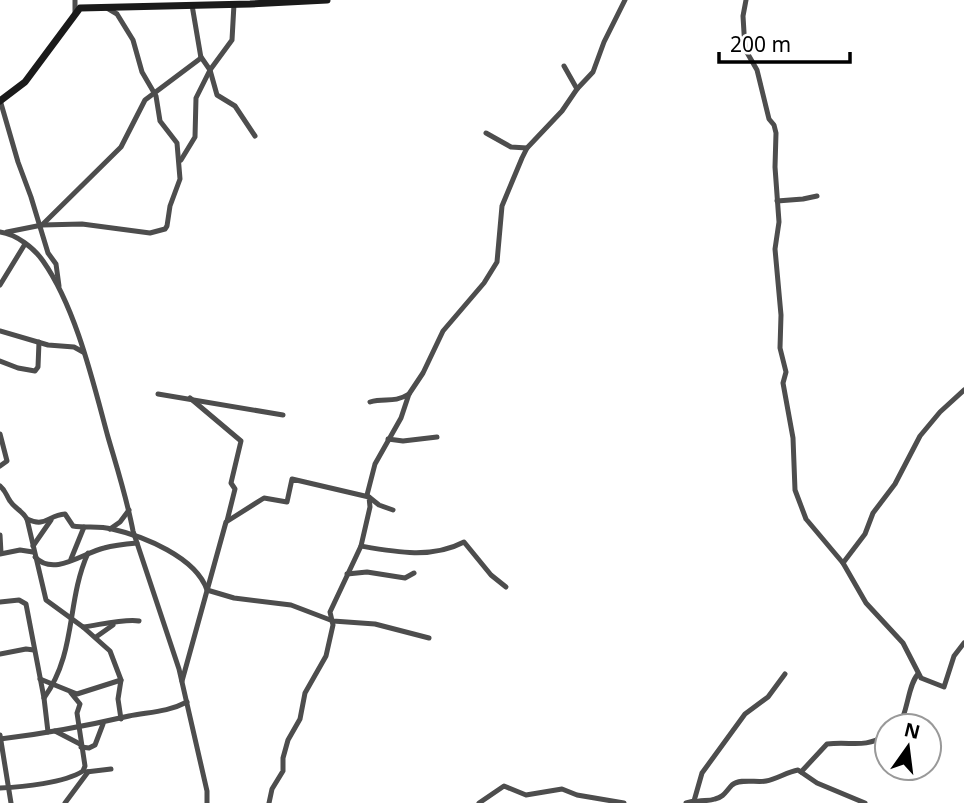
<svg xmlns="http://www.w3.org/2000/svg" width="964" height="803" viewBox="0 0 964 803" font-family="'Noto Sans',sans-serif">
<rect width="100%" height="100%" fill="#fff"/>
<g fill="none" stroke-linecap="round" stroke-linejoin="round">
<!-- street -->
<g stroke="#4d4d4d" stroke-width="5">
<path d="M 746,0 L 743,16 L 745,49 L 757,70 L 769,119 L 774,125 L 776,133 L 775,167 L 779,222 L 775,249 L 781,315 L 780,348 L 786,372 L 783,383 L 793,438 L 795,490 L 806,519 L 843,563 L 866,603 L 903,643 L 921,678 L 944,687 L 954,656 L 964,643"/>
<path d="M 75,12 L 75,0"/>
<path d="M 201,57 L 210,70 L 217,95 L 235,106 L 255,136"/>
<path d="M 564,66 L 577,89"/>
<path d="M 0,100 L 18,162 L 31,197 L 48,253 L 56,264 L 59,286"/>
<path d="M 486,133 L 511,147 L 527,148"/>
<path d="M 181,160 L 195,137 L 196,98 L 210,70 L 232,40 L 234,4"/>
<path d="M 777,201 L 803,199 L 817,196"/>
<path d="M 42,225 L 82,224 L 150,233 L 165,229 L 167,226 L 170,206 L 180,179 L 177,143 L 160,121 L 156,96 L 142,72 L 133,40 L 117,14 L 107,8"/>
<path d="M 0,232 C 16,234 34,248 43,261 C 76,308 93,382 108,437 C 117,468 127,499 133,531 L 179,669 L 207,791 L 207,803"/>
<path d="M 7,232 L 42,225 L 121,147 L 145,100 L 201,58 L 192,5"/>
<path d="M 0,285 L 25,244"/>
<path d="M 0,331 L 48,345 L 74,347 L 83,352"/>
<path d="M 0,361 L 18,368 L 35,371 L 38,367 L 39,342"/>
<path d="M 158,394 L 283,415"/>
<path d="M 190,398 L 241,441 L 231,483 L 235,489 L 227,521"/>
<path d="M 370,402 C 385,397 393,404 409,394"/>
<path d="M 0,434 L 7,461 L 0,466"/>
<path d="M 388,439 L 403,441 L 437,437"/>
<path d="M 0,486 C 6,491 6,495 10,501 C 15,509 22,510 27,519 L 46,600 L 83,627 L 110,651 L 121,680 L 118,699 L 121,719"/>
<path d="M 367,495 L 375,464 L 401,418 L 409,394 L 423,373 L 443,331 L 484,283 L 497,262 L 502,206 L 522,158 L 527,148 L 562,111 L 577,89 L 593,72 L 604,42 L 625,0"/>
<path d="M 369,497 L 379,505 L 393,510"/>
<path d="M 27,519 C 46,528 48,515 65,514 L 73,526 C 86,528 99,526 112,529 C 143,536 196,557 207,590 L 234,598 L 291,605 L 333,621 L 375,624 L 429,638"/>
<path d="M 110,529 L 120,522 L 129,510"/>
<path d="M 0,535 L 1,553"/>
<path d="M 33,546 L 51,520"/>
<path d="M 361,546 C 395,552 432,559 464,542 L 491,575 L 506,587"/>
<path d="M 0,554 L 20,550 L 33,552"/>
<path d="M 35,557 C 54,577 83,553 104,548 C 115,545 126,544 137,543"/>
<path d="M 71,559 L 84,527"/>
<path d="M 843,563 L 865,534 L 873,513 L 895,484 L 920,436 L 940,412 L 964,390"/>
<path d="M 347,574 L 367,572 L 405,578 L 414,573"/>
<path d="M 0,602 L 19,600 L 26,604 L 44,698 L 48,732"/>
<path d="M 83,627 C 99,625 127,618 139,621"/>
<path d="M 96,637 L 113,625"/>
<path d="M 0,654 L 26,649 L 34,650"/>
<path d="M 40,679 L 77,694 L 121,680"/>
<path d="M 182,681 L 226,522 L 264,498 L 287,502 L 292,479 L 369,497 L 370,507 L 361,546 L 330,612 L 333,625 L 326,656 L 305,693 L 300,719 L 288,740 L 283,758 L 283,771 L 272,789 L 269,803"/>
<path d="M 44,698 C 77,652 66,602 88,553"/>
<path d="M 899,726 C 908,711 908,685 918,674"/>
<path d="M 55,731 L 80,744"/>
<path d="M 0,735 L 11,803"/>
<path d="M 0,739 C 43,734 86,726 129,716 C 149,712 168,712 187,702"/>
<path d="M 81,747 L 89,748 L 95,745 L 103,724"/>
<path d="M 86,772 L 111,769"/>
<path d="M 801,772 L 827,744 C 853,741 862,749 887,735"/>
<path d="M 0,788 C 23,787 64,783 83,771 L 85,766 L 77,713 L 80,704 L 71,693"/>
<path d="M 65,803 L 88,772"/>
<path d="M 479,803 L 504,786 L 526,795 L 562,789 L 577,795 L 624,803"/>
<path d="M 686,803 L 694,801 L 702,773 L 745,714 L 768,697 L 785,674"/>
<path d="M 694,803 C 700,799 707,802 715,799 C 724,797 726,791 732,785 C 740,778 757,783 766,781 C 777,779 787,772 798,770 L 817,783 L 865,803"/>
</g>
<!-- secondary -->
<path stroke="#1a1a1a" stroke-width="7" d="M 0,101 L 25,82 L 80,8 L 250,4 L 327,0"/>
</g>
<!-- north arrow -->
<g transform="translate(908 747) rotate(14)"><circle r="33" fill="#ffffff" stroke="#999999" stroke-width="2"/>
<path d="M0-5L12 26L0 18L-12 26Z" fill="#000000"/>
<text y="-10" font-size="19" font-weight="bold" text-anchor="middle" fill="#000000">N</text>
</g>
<!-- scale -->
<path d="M719 52v10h131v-10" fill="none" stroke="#000000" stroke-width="3.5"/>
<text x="730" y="52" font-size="21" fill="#000000" stroke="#ffffff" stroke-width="5" paint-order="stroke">200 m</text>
</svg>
